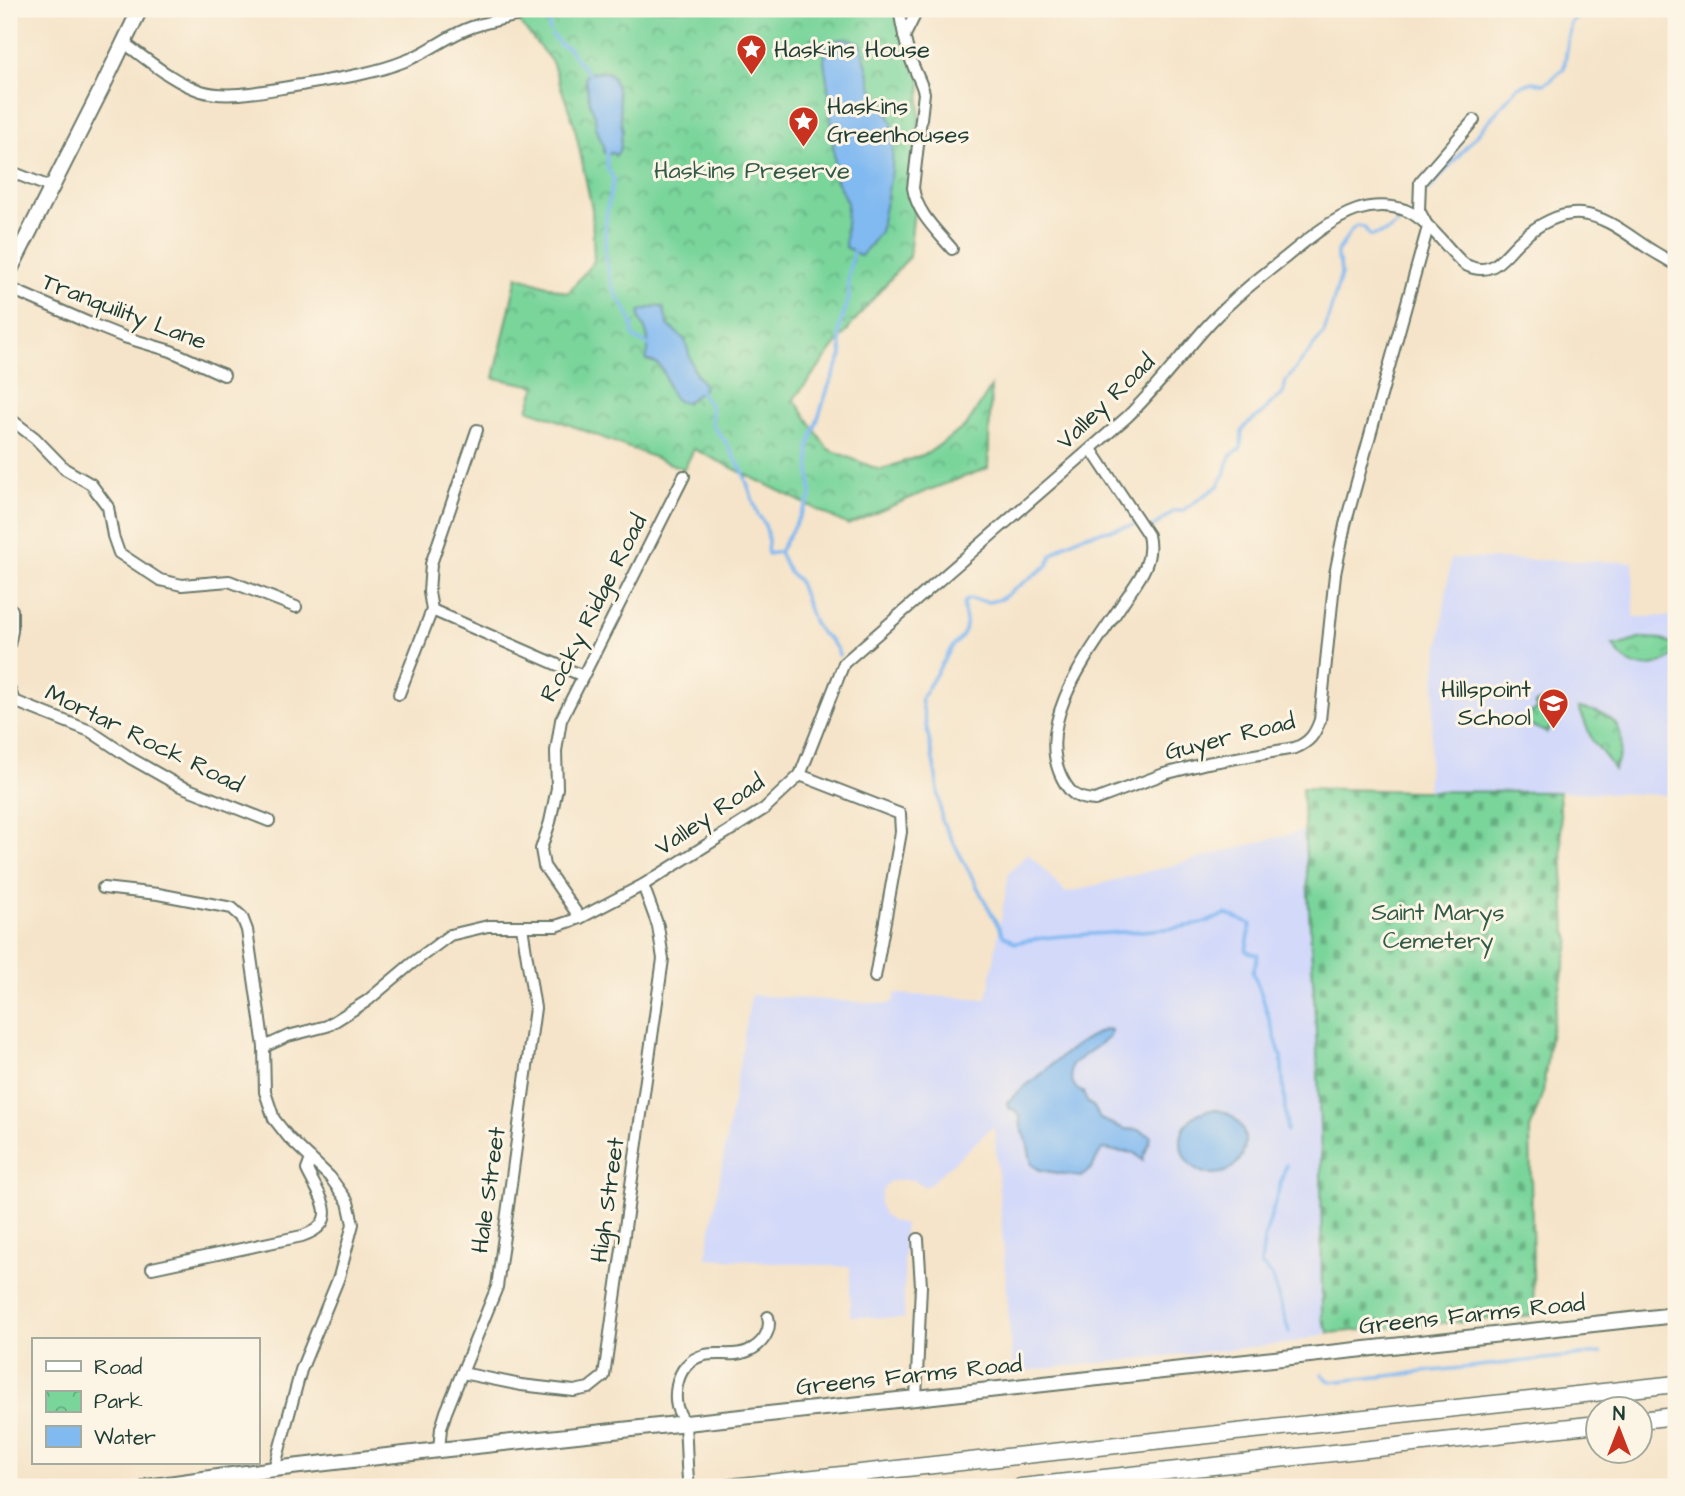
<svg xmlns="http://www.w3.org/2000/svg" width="1685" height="1496" viewBox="0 0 1685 1496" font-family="'Architects Daughter',sans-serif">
<defs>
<pattern id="cemetery-stones" width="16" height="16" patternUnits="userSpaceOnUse" patternTransform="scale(1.75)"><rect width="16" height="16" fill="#7ad59b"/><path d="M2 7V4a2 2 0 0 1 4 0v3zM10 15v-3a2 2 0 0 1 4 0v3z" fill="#63ae7f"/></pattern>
<pattern id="park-crowns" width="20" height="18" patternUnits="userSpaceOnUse" patternTransform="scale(1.75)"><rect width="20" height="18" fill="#7ad59b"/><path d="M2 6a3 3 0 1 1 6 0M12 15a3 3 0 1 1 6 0" fill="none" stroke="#63ae7f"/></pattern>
</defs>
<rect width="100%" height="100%" fill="#fcf5e5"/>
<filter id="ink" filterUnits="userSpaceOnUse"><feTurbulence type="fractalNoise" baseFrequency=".0143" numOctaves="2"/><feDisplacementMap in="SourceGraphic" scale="14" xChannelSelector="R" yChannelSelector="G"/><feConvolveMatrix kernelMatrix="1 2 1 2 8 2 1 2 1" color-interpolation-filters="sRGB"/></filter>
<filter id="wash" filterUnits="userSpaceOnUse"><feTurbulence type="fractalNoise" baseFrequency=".00686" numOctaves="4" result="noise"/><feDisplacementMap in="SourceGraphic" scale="28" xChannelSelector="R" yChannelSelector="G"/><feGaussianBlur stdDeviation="1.57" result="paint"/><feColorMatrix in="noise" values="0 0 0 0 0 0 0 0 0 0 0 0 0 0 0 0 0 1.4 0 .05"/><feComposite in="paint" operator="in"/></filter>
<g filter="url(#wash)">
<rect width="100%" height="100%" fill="#f5e4c9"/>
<!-- built -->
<g fill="#d3d9f9">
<path d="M 1451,558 L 1633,562 L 1634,617 L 1676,616 L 1676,795 L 1559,792 L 1427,791 L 1436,670 Z"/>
<path d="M 1305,830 L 1317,1049 L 1321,1155 L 1322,1319 L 1329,1333 L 1291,1343 L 1013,1372 L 994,1126 L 926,1187 L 914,1180 L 899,1180 L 888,1182 L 882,1191 L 879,1203 L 883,1214 L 892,1221 L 904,1224 L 904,1319 L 850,1316 L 850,1267 L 706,1258 L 751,995 L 889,1004 L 894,1000 L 895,994 L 987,999 L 1009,873 L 1028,853 L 1066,893 Z"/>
</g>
<!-- cemetery -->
<path fill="url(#cemetery-stones)" stroke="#4c8968" stroke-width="2" d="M 1302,788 L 1415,791 L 1559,792 L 1566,929 L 1570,939 L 1550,1036 L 1543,1092 L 1530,1130 L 1534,1315 L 1329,1333 L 1322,1319 L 1321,1155 L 1317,1049 Z"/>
<!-- park -->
<g fill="url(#park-crowns)" stroke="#4c8968" stroke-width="2">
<path d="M 536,9 L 899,9 L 921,81 L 915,200 L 909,257 L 861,313 L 794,399 L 828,449 L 880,470 L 928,453 L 967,425 L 991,387 L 988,468 L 929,490 L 848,525 L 694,449 L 684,469 L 528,409 L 536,386 L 494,378 L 517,276 L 568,293 L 594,261 L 592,209 L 574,124 L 552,62 L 515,17 Z"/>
<path d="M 1642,638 L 1662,639 L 1676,646 L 1674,656 C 1660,667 1639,671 1624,659 C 1619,655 1616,650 1613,645 L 1620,645 Z"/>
<path d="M 1544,701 L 1546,706 L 1555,711 L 1559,716 L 1551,725 L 1547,733 L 1530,725 L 1528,719 L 1532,712 L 1537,710 L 1535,703 Z"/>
<path d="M 1579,708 C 1618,713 1631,733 1614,770 L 1610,763 L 1592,740 Z"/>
</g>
<!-- water -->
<g fill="#81b9f1" stroke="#507b92" stroke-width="2">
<path d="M 844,38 L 861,43 L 872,87 L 885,108 L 892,123 L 893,137 L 892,170 L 880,232 L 861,256 L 845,247 L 847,203 L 836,179 L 829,93 L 824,61 L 827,43 Z"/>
<path d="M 598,72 L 609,73 C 622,89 618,112 623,131 C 618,141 625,146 615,156 L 613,153 L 604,153 L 603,145 L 596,127 L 595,116 L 590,103 L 585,78 L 588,73 Z"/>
<path d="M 653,307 L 663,307 L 668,325 L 685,340 L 694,371 L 704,385 L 703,389 C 698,393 690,401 685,402 C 667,404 668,376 661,367 C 657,362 652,362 646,360 C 649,350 649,338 645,329 C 641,321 638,320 640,311 Z"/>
<path d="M 1107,1029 L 1111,1030 L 1110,1037 L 1072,1064 C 1069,1074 1072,1090 1083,1092 L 1087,1102 L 1094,1107 L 1100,1119 L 1125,1129 L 1138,1130 L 1151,1136 C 1151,1144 1144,1151 1143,1161 C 1133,1151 1135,1152 1122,1152 C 1116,1152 1109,1149 1103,1149 L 1099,1154 L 1092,1168 L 1081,1177 L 1040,1170 L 1032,1165 L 1027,1141 L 1021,1127 L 1020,1116 L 1015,1110 L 1008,1108 L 1007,1102 C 1013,1098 1017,1092 1023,1088 C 1049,1069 1075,1040 1107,1029 Z"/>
<circle cx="1213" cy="1142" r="32"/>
</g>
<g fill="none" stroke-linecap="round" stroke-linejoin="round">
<!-- stream -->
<g stroke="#81b9f1" stroke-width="3.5">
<path d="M 548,13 L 550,31"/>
<path d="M 552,35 L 561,45 L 567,47 L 590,76"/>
<path d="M 607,147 L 607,168 L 614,179 C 604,213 600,258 615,292 C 619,300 625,307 629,315 C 639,337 622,334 652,346"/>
<path d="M 1429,190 L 1518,87 L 1533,82 L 1544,84 L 1551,80 L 1564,68 L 1571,21 L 1596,9"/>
<path d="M 699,390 L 711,407 L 712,425 L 728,445"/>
<path d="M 729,448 L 743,472 L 758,515 C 764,521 767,529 768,537 C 769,543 766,548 768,554 L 779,552"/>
<path d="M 1134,525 L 1085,535 L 1066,544 L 1052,555 L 1048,565 L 1001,599 L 989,602 L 968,599 L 964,603 C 963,613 965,613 966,621 C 968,632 959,641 952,647 L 921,699 L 936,775 L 942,821 L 1003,935 L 1015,943 C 1056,934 1099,934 1141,931 C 1170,929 1200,927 1226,914 L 1251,924 L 1246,951 L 1258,955 L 1253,972 L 1261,993 L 1281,1056 L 1287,1131"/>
<path d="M 1153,527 L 1174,511 L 1182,511 L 1218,486 L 1225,474 L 1230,456 L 1241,448 L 1242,431 L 1247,424 L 1263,413 L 1269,405 L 1283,394 L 1286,381 L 1324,333 L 1341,275 L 1340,263 L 1337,259 L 1337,251 C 1346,243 1346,234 1356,226 L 1364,227 L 1370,236 C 1385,233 1392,231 1402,219"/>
<path d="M 839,655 L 837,649 L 829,639 L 821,633 L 814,623 L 798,580 L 789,572 L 779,552 L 811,497 L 809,446 L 828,388 L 842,355 L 839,329 L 849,298 L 848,279 L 853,252"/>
<path d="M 1286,1165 L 1264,1240 L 1261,1265 L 1272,1276 L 1289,1332"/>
<path d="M 1322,1374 L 1330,1382 L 1601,1353"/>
</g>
</g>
</g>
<g filter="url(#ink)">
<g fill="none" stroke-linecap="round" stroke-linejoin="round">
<defs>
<g id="minor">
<path d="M 899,9 C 902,26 905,44 911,60 C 915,72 921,81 924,93 L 913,188 C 917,213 936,230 952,249"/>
<path d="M 904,37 L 918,9"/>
<path d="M 124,43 C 148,60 173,82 201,91 C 230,100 272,89 301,85 C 336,79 373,74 405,61 C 429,52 448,35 472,27 C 495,19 520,16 544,9"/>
<path d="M 9,171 L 50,187"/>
<path d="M 9,288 L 89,323 L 124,337 L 171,351 L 224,375"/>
<path d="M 9,418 L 35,438 L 65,469 L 91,484 L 108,507 L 113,536 L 119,553 L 160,580 L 182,585 L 229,581 L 296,607"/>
<path d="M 1091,449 L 1148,535 C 1154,561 1140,578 1126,598 C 1096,645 1032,719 1062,778 C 1070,794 1077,799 1095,800 L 1164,774 L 1207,763 L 1295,748 C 1310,742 1315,734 1320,720 L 1335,574 L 1345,525 L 1428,227 L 1419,210 L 1420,182 L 1474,120"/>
<path d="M 9,608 L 12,610 L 12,631 L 9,645"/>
<path d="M 432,610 L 429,592 L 431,564 L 477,430"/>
<path d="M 432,610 L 583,676"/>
<path d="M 9,688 L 14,701 L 90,731 L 132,759 L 178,785 L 269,821"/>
<path d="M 399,694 L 432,610"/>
<path d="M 800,775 L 900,814 L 901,832 L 875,977"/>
<path d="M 103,888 L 158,894 L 232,908 L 242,917 L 247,930 L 264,1047 L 265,1092 L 274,1119 L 289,1138 L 330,1177 L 348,1202 L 353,1224 L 339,1277 L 301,1370 L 274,1469"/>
<path d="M 580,918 L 544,866 L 541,849 L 550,822 L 557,788 L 556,751 L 561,720 L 684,476"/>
<path d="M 264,1047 L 288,1036 L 327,1026 L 367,1001 L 411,964 L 450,935 L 488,926 L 556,926 L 580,918 L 643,885 L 764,809 L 800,775 L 844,663 L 1127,417 C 1157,388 1181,355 1209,324 C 1232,299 1259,278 1286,257 C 1307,240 1331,219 1357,210 C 1372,205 1390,205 1405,210 C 1428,219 1446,248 1464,264 C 1494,280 1503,255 1522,239 C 1537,225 1560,212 1581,214 C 1606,216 1628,235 1648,248 C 1657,254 1667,259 1676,265"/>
<path d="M 152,1268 L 302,1236 C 343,1222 319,1196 307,1170 L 311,1159"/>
<path d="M 462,1373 L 521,1385 L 574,1391 L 589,1388 L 604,1376 L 663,959 L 658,926 L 643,885"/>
<path d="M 916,1398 L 921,1286 L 918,1239"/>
<path d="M 439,1450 L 441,1428 L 446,1412 L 497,1287 L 535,1008 L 522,927"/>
<path d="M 689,1487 C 686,1467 687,1447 685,1427 C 684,1420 679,1414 677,1407 C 674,1394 677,1376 686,1366 C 705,1345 728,1360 748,1351 C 762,1345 772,1331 768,1317"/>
</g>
<g id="major">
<path d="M 9,272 L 102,88 L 140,9"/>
<path d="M 147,1487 L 274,1469 L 439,1450 L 1676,1315"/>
</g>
<g id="highway">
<path d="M 1640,1420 L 1676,1416"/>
<path d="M 732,1487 L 1676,1384"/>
<path d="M 1021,1487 L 1598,1424"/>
</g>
</defs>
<!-- minor casing -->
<use href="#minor" stroke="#6a7768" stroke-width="14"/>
<!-- major casing -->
<use href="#major" stroke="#6a7768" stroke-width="18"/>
<!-- highway casing -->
<use href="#highway" stroke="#6a7768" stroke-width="19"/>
<!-- minor -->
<use href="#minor" stroke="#fff" stroke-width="10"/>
<!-- major -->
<use href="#major" stroke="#fff" stroke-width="14"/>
<!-- highway -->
<use href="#highway" stroke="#fff" stroke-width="16"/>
<!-- rail -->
<path stroke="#1f3d34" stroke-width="3.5" stroke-dasharray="10 5" stroke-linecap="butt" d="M 1638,1487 L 1676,1483"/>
</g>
</g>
<!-- icons -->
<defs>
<symbol id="sight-pin" viewBox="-11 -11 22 30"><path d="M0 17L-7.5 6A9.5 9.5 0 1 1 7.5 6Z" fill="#c8321e" stroke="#fcf5e5"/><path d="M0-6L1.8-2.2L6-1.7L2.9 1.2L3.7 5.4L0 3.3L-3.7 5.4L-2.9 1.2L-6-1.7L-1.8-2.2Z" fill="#fff"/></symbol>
<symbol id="school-pin" viewBox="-11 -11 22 30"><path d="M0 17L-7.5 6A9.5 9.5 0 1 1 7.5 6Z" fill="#c8321e" stroke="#fcf5e5"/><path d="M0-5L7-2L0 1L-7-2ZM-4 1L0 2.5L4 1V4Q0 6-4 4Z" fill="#fff"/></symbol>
</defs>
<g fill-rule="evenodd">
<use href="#sight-pin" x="734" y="32" width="35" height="47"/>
<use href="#sight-pin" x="786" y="104" width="35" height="47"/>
<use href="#school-pin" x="1536" y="686" width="35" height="47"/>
</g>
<g text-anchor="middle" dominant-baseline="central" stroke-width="6" stroke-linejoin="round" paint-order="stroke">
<!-- poi labels -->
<g font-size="24" fill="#1f3d34" stroke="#fcf5e5" text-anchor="start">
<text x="774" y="50">Haskins House</text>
<text x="827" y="107">Haskins<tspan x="827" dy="28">Greenhouses</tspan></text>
<text x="1531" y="690" text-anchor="end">Hillspoint<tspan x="1531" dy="28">School</tspan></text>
</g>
<!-- park labels -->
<g font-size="24" fill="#315b49" stroke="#fcf5e5">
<text x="752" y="171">Haskins Preserve</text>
<text x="1438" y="913">Saint Marys<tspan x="1438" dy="28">Cemetery</tspan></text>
</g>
<!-- street labels -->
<g font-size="24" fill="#1f3d34" stroke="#fcf5e5">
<text transform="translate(124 312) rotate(21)">Tranquility Lane</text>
<text transform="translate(1106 402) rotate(-44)">Valley Road</text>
<text transform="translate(594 608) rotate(-63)">Rocky Ridge Road</text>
<text transform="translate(1230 737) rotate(-14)">Guyer Road</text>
<text transform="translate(144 739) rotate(26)">Mortar Rock Road</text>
<text transform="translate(710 815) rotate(-34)">Valley Road</text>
<text transform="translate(489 1190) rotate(-82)">Hale Street</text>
<text transform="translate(608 1200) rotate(-82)">High Street</text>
<text transform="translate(1472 1315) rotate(-6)">Greens Farms Road</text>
<text transform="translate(909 1376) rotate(-6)">Greens Farms Road</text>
</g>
</g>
<!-- margin -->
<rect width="1685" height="1496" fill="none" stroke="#fcf5e5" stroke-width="35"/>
<!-- legend -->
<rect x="32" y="1338" width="228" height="126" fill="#fcf5e5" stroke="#a4ab9e" stroke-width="2"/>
<rect x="46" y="1361" width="35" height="10" fill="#ffffff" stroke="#a4ab9e" stroke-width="2"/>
<text x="94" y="1374" font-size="21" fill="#1f3d34">Road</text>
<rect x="46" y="1391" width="35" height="21" fill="url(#park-crowns)" stroke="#a4ab9e" stroke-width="2"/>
<text x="94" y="1408" font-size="21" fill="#1f3d34">Park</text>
<rect x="46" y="1426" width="35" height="21" fill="#81b9f1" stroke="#a4ab9e" stroke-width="2"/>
<text x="94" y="1444" font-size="21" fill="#1f3d34">Water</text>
<!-- north arrow -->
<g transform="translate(1619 1430)"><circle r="33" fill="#fcf5e5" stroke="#a4ab9e" stroke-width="2"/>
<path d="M0-5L12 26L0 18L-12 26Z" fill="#c8321e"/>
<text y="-10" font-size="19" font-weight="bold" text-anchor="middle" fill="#1f3d34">N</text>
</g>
</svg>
